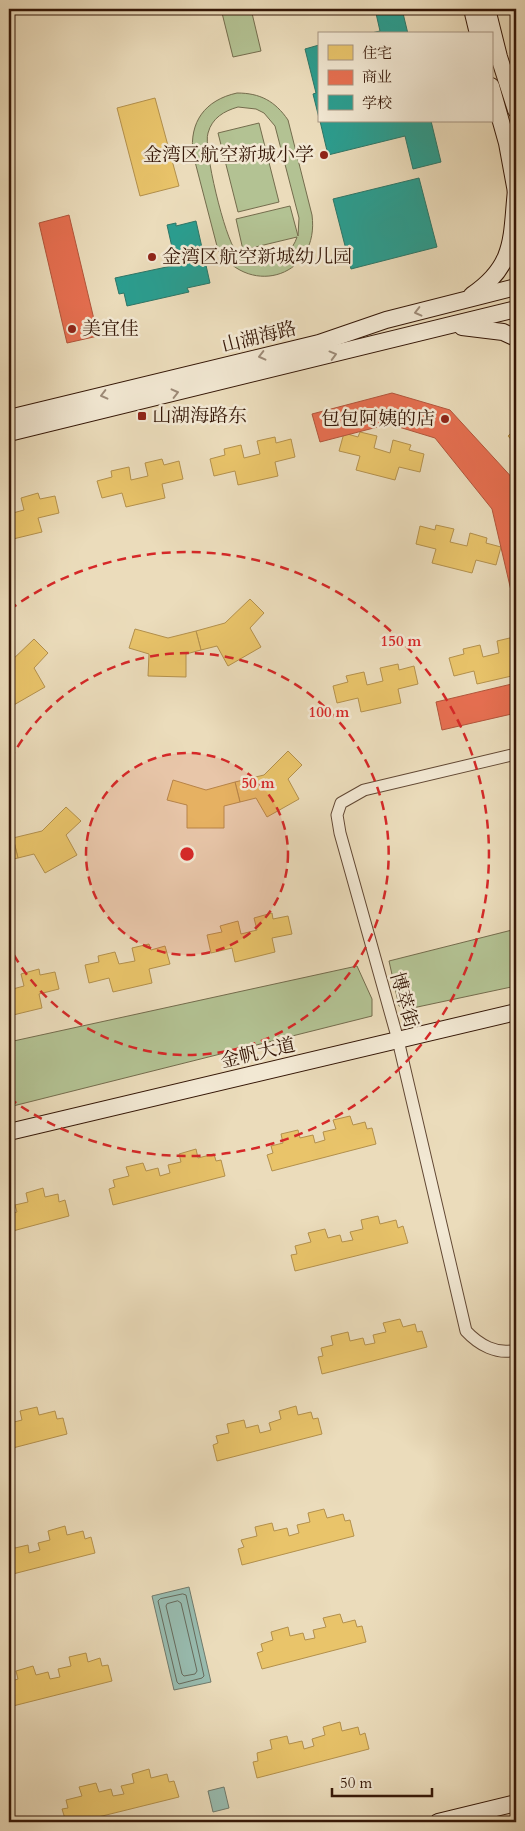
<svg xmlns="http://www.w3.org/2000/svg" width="525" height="1831" viewBox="0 0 525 1831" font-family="Cardo,'Noto Serif SC',serif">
<rect width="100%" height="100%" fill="#ebdcbb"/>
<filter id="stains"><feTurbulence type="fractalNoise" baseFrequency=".004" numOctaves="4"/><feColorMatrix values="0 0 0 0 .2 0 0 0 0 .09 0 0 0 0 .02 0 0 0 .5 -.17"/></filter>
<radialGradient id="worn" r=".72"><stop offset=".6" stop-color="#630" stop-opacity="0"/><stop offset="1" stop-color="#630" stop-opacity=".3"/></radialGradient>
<!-- green -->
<g fill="#b3c293" stroke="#746c4d" fill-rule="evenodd">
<path d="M 221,9 L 251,9 L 261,51 L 233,57 Z"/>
<path d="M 237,93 C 260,93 275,101 288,120 L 312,215 C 320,275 252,299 218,250 L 193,154 C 189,122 205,100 237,93 ZM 238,107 L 256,109 L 264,113 L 275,126 L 299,218 L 298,236 L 290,206 L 236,219 L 243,250 L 297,237 C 289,263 255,271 236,251 C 225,239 203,148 208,133 C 212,118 224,111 238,107 Z"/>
<path d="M 259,123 L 279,202 L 238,212 L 218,133 Z"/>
<path d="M 516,929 L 516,986 L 408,1009 L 399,1006 L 389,961 Z"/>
<path d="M 357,966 L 372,999 L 372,1016 L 9,1107 L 9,1042 Z"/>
</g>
<!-- water -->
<g fill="#98bcb0" stroke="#707a6c">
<path d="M 189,1587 L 211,1682 L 174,1690 L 152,1596 Z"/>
<path d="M 224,1787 L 229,1808 L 213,1812 L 208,1791 Z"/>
</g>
<!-- homes -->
<g fill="#e9c46a" stroke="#b3904c">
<path d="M 155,98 L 179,186 L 140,196 L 117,108 Z"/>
<path d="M 360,432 L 377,436 L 374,448 L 390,453 L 393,440 L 411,445 L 409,450 L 424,454 L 420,472 L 399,467 L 395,480 L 356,470 L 360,456 L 339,451 L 344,433 L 358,437 Z"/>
<path d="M 512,432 L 516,437 L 516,445 L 508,436 Z"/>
<path d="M 275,437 L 276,443 L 291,439 L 295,457 L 275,462 L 278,476 L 238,485 L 235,471 L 214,476 L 210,459 L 225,455 L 224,449 L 241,445 L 244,458 L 260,454 L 257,441 Z"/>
<path d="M 162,459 L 164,465 L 179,461 L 183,479 L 162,484 L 165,498 L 126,507 L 122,493 L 102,498 L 97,481 L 112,477 L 111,471 L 129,467 L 131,480 L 148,476 L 145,463 Z"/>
<path d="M 38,493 L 40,499 L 55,496 L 59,513 L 38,518 L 42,532 L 9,540 L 9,514 L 24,510 L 21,498 Z"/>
<path d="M 436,525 L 454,529 L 450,542 L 467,546 L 470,533 L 487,538 L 486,543 L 501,547 L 496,565 L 476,560 L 472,573 L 432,563 L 436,549 L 416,544 L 420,526 L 435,530 Z"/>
<path d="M 250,599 L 264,613 L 250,628 L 261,647 L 228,666 L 217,646 L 201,650 L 196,631 L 225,623 Z"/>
<path d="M 135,629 L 168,638 L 196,631 L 201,650 L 186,654 L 186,677 L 148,676 L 149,654 L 129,648 Z"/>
<path d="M 514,637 L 516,642 L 516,661 L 514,661 L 516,675 L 477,684 L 474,671 L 454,676 L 449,658 L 464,654 L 463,649 L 480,645 L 483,657 L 499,653 L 497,641 Z"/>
<path d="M 34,639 L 48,653 L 34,668 L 45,687 L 12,706 L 9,699 L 9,663 Z"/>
<path d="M 398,664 L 399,670 L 414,666 L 418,684 L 398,689 L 401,703 L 361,712 L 358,698 L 337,703 L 333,686 L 348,682 L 346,676 L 364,672 L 367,685 L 383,681 L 380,668 Z"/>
<path d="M 288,751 L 302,765 L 288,779 L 299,799 L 267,817 L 256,798 L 240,802 L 235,782 L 264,775 Z"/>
<path d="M 173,780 L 206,790 L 235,782 L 240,802 L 224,806 L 224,828 L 187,828 L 187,805 L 167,800 Z"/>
<path d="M 66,807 L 81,821 L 66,835 L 77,855 L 45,873 L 34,854 L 18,858 L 13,838 L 42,831 Z"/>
<path d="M 13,838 L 18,858 L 9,860 L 9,839 Z"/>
<path d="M 272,913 L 273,919 L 288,916 L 292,934 L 272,938 L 275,952 L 235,962 L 232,948 L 211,953 L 207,935 L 222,932 L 220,926 L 238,921 L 241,934 L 257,930 L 254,918 Z"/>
<path d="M 149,944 L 151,950 L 165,946 L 170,964 L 149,969 L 152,983 L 113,992 L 109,978 L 89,983 L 85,965 L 99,962 L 98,956 L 115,952 L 119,964 L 135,961 L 132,948 Z"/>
<path d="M 39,969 L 40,975 L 55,972 L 59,989 L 39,994 L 42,1008 L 9,1016 L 9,990 L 24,986 L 21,974 Z"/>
<path d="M 350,1116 L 353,1125 L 365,1122 L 367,1129 L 372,1128 L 376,1144 L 272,1171 L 267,1155 L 273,1153 L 271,1146 L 283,1143 L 281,1134 L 298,1130 L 300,1138 L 313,1135 L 315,1143 L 325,1140 L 323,1132 L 336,1129 L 333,1120 Z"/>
<path d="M 196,1149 L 198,1158 L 214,1154 L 216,1161 L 221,1160 L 225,1176 L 113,1205 L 109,1189 L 115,1187 L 113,1180 L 129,1176 L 126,1167 L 143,1163 L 146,1171 L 158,1168 L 160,1176 L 170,1173 L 168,1165 L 181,1162 L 179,1154 Z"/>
<path d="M 43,1188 L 45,1197 L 58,1194 L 59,1202 L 65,1200 L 69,1216 L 9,1232 L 9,1214 L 17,1212 L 15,1205 L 28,1202 L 26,1193 Z"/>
<path d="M 378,1216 L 380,1224 L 396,1220 L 398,1228 L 403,1226 L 408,1243 L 295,1271 L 291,1255 L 297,1254 L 295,1246 L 311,1242 L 308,1233 L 325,1229 L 328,1238 L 340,1235 L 342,1242 L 353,1240 L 350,1232 L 363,1229 L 361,1220 Z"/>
<path d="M 400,1319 L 403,1327 L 415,1324 L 417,1332 L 422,1331 L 427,1347 L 322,1374 L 318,1357 L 323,1356 L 321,1348 L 333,1345 L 331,1336 L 348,1332 L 350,1341 L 363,1338 L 365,1345 L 375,1343 L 373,1335 L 386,1332 L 383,1323 Z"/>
<path d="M 296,1406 L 298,1415 L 311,1412 L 313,1419 L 318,1418 L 322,1434 L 217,1461 L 213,1445 L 218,1443 L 216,1436 L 229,1433 L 227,1424 L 244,1420 L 246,1428 L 258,1425 L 260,1433 L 271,1430 L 269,1423 L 281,1419 L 279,1411 Z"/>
<path d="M 37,1407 L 39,1415 L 55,1411 L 57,1419 L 63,1418 L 67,1434 L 9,1449 L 9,1431 L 12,1431 L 10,1423 L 22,1420 L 20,1411 Z"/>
<path d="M 324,1509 L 327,1518 L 343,1514 L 345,1521 L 350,1520 L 354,1536 L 242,1565 L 238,1549 L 244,1547 L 241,1540 L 257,1536 L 255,1527 L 272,1523 L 274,1531 L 287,1528 L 289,1536 L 299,1533 L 297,1525 L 310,1522 L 308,1513 Z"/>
<path d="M 65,1526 L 67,1535 L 83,1531 L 85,1539 L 91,1537 L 95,1553 L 9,1575 L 9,1541 L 13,1540 L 15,1548 L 28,1545 L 29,1553 L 40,1550 L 38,1543 L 50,1540 L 48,1531 Z"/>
<path d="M 340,1614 L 343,1623 L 355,1620 L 357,1627 L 362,1626 L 366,1642 L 262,1669 L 257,1653 L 263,1651 L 261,1644 L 273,1640 L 271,1632 L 288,1627 L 290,1636 L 303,1633 L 305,1640 L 315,1638 L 313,1630 L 326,1627 L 323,1618 Z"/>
<path d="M 86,1653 L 88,1662 L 100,1658 L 102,1666 L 108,1665 L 112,1681 L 9,1707 L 9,1682 L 18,1679 L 16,1671 L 33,1666 L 36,1675 L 48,1672 L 50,1679 L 60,1677 L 58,1669 L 71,1666 L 69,1657 Z"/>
<path d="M 340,1722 L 342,1731 L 358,1727 L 360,1735 L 365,1733 L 369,1749 L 257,1778 L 253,1762 L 258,1761 L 257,1753 L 272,1749 L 270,1740 L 287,1736 L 289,1744 L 302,1741 L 304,1749 L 314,1746 L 312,1739 L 325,1735 L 323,1727 Z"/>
<path d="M 149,1769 L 151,1778 L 167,1774 L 169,1782 L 174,1781 L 179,1797 L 78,1822 L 66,1822 L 62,1809 L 68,1808 L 66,1800 L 82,1796 L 79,1787 L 96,1783 L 99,1792 L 111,1789 L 113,1796 L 124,1794 L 121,1786 L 134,1783 L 132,1774 Z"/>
</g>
<!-- shops -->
<g fill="#e76f51" stroke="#b2553b">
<path d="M 69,215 L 98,336 L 67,343 L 39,223 Z"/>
<path d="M 392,393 L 450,410 L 516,482 L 516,612 L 492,509 L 435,438 L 389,424 L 320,442 L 312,414 Z"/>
<path d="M 516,683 L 516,713 L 442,730 L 436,702 Z"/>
</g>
<!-- schools -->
<g fill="#2a9d8f" stroke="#2d7566">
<path d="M 296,9 L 314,9 L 297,13 Z"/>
<path d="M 375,9 L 402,9 L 408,34 L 367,34 L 380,31 Z"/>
<path d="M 319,45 L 319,118 L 313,94 L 316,93 L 305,49 Z"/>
<path d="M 320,121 L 431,121 L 441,162 L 413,169 L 405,136 L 328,155 Z"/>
<path d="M 419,178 L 437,247 L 351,269 L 333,199 Z"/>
<path d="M 196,221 L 210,283 L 187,288 L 189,292 L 127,306 L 124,293 L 119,294 L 115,278 L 176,265 L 167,225 L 176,223 L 176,226 Z"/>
</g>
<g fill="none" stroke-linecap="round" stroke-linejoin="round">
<!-- shore -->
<g stroke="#666a5c" stroke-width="1">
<path d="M 183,1594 L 186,1595 L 204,1676 L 202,1678 L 179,1684 L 177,1682 L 158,1601 L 160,1599 Z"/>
<path d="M 178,1601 L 181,1603 L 197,1671 L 195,1674 L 184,1676 L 182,1674 L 166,1606 L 167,1604 Z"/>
</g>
<defs>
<path id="street" d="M 516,754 L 364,790 L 341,803 L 337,815 L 340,833 L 398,1040 L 466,1331 C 479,1345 497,1355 516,1350"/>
<g id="secondary">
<path d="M 472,9 L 478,34"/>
<path d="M 487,9 L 499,57 L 516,110"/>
<path d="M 491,86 L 507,143 L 516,192"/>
<path d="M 472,295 C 516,265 511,237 516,190"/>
<path d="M 462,327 L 503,332 L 516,338"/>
<path d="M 9,418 L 319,343 L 386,320 L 516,287"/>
<path d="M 9,433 L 516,309"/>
<path d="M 9,1132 L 516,1012"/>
<path d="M 438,1822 L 516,1803"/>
</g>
</defs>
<!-- street casing -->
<use href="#street" stroke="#624834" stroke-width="13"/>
<!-- secondary casing -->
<use href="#secondary" stroke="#351707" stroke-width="18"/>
<!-- street -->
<use href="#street" stroke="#f2e8d3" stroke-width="11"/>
<!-- secondary -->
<use href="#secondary" stroke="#f2e8d3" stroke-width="16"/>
</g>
<!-- one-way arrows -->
<defs><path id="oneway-chevron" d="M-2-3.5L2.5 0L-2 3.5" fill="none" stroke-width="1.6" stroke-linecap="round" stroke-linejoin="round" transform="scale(1.25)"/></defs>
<g stroke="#9d8a77">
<use href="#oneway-chevron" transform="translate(418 312) rotate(166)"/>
<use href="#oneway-chevron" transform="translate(333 355) rotate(-15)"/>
<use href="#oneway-chevron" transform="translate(262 356) rotate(166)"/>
<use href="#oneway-chevron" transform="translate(175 393) rotate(-14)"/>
<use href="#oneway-chevron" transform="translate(104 395) rotate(166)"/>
</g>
<!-- distance rings -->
<circle cx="187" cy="854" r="101" fill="#d62828" fill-opacity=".12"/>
<g fill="none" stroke="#d62828" stroke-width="2.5" stroke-dasharray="9 6">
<circle cx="187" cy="854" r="101"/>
<path d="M10 760A201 201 0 1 1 10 948"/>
<path d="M9 610A302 302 0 1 1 9 1098"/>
</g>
<!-- markers -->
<g fill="#8f2418" stroke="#f2e8d3" stroke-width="2">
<circle cx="324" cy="155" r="5"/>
<circle cx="152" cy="257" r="5"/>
<circle cx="72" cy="329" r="5"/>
<rect x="137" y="411" width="10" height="10" rx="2.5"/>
<circle cx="445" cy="419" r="5"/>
</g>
<g text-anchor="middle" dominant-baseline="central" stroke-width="5" stroke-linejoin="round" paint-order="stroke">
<!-- poi labels -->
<g font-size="19" fill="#351707" stroke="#f2e8d3" text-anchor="start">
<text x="314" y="155" text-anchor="end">金湾区航空新城小学</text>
<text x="162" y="257">金湾区航空新城幼儿园</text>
<text x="82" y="329">美宜佳</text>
<text x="152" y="416">山湖海路东</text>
<text x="435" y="419" text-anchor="end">包包阿姨的店</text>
</g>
<!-- street labels -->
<g font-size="19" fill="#351707" stroke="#f2e8d3">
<text transform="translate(259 337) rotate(-14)">山湖海路</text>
<text transform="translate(404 1000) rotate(74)">博萃街</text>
<text transform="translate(258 1053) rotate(-13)">金帆大道</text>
</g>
</g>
<circle cx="187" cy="854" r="8" fill="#d62828" stroke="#f2e8d3" stroke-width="2.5"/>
<g font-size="15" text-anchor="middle" font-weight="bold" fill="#d62828" stroke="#f2e8d3" stroke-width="5" stroke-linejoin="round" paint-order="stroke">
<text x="401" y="646">150 m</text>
<text x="329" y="717">100 m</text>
<text x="258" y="788">50 m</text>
</g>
<!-- margin -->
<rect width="525" height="1831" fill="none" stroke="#ebdcbb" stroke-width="30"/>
<rect x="10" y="10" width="505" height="1811" fill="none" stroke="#351707" stroke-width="2.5"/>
<rect x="15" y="15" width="495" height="1801" fill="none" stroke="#351707"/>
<!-- legend -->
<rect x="318" y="32" width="175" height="90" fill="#f2e8d3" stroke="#a69481"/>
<rect x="328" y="45" width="25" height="15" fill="#e9c46a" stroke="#a69481"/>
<text x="362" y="58" font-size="15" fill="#351707">住宅</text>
<rect x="328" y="70" width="25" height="15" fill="#e76f51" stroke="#a69481"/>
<text x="362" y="82" font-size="15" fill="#351707">商业</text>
<rect x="328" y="95" width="25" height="15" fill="#2a9d8f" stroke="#a69481"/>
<text x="362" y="108" font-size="15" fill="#351707">学校</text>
<!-- scale -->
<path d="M332 1788v8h100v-8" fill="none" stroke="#351707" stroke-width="2.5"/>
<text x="340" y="1788" font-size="15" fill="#351707" stroke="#f2e8d3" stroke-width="4" paint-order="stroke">50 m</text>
<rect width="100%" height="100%" filter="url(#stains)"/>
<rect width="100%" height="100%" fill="url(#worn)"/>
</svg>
